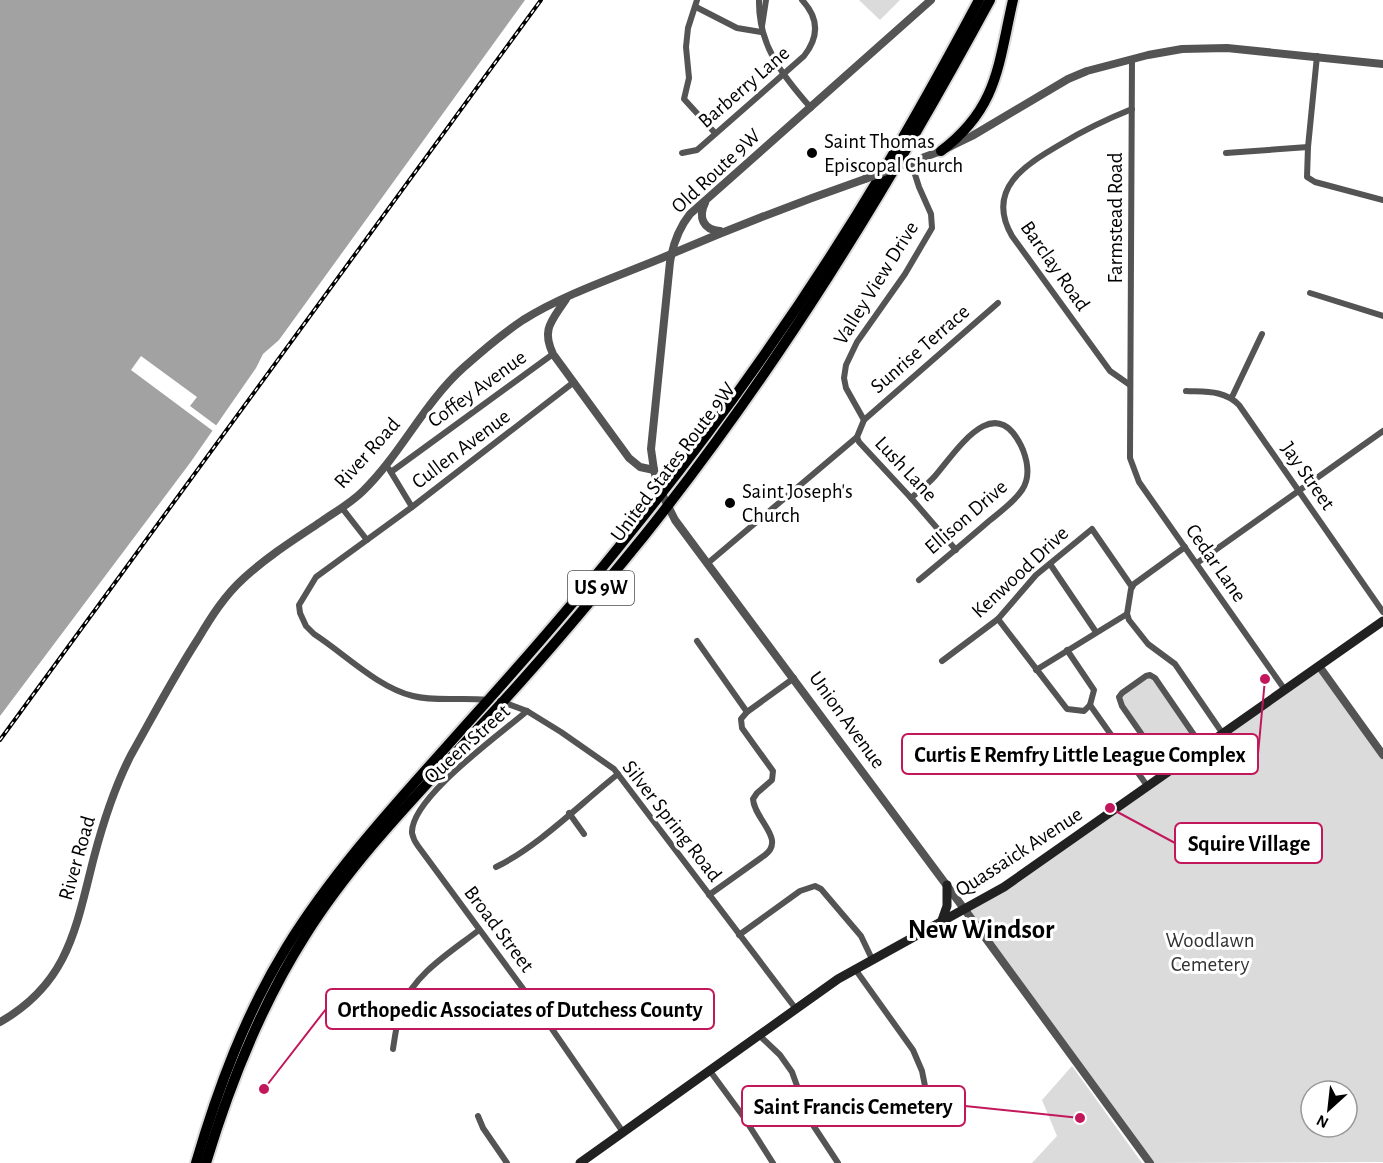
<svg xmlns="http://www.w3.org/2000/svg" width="1383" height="1163" viewBox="0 0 1383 1163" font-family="'Alegreya Sans',sans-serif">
<rect width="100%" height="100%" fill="#fff"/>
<!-- green -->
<g fill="#dbdbdb" fill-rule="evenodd">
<path d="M 859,0 L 900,0 L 880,20 Z"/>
<path d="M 1319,666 L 1383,756 L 1383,1162 L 1148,1163 L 965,910 L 1168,772 L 1119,697 L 1150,675 L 1203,747 ZM 1311,1091 L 1347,1091 L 1347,1127 L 1311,1127 Z"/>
<path d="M 1072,1066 L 1142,1163 L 1032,1163 L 1057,1136 L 1042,1100 Z"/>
</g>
<!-- water -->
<path fill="#a2a2a2" d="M 0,0 L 525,0 L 279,340 L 263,354 L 256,368 L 190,463 L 0,716 Z"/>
<!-- pier -->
<path fill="#fff" d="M 141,356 L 197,397 L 190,406 L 217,426 L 213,431 L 131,370 Z"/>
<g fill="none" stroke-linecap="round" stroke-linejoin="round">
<defs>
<g id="trunk">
<path d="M 941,151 C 998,108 998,65 1013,0"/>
<path d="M 196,1163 C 218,1088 245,1015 286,948 C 336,867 401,798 464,727 C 521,664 577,600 630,533 C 722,419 807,299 882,173 C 916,116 948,58 979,0"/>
<path d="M 206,1163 C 230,1083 260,1007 305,936 C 354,858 420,792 482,724 C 539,664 592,600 644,536 C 778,368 888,188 990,0"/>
</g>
</defs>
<!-- trunk casing -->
<use href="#trunk" stroke="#dbdbdb" stroke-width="14"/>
<!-- minor -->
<g stroke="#545454" stroke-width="6">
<path d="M 697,0 L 688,28 L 686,47 L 689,78 L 684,99 L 715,133"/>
<path d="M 759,0 C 758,45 782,75 811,108"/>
<path d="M 696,7 L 737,28 L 761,32"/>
<path d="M 762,26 L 766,0"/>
<path d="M 1317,56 L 1308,147 L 1307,177 L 1315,182 L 1383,200"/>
<path d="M 1132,59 L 1130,458 L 1139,482 L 1285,690"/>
<path d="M 682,153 L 697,150 L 804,56 C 819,37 819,18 802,0"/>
<path d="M 1226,153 L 1308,147"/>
<path d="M 1310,293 L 1383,316"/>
<path d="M 1130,385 L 1110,371 L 1012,236 C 985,189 1025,165 1061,144 C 1084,130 1107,119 1132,109"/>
<path d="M 1186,391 C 1206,392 1224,390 1239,405 L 1383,612"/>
<path d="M 1232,397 L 1262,334"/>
<path d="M 864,420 L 846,388 L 844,378 L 846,365 L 857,342 L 905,274 L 932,228 L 931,214 L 919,187 L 911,162"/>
<path d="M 857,437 L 859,442 L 911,498 L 956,550"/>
<path d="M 389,469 L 412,507"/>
<path d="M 391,472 L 553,354"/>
<path d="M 911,498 C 919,491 928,484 935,476 C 958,449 996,388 1023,450 C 1028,463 1030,478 1022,490 C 1014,502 1000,512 989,521 C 966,541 942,561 919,580"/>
<path d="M 342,508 L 367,540"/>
<path d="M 1185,547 L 1134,584 L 1131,589 L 1127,614 L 1129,620 L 1148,644 L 1175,664 L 1223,734"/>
<path d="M 708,563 L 857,437 L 864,420 L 998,303"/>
<path d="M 1197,563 L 1383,431"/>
<path d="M 1050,564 L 1096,632"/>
<path d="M 998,619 L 1067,709 L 1084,711 L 1090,705 L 1094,690 L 1067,650"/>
<path d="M 697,641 L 747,712"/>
<path d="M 942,661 L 998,619 L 1036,575 L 1092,529 L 1132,587"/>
<path d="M 1036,670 L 1127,614"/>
<path d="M 487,700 C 462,697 437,702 413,696 C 377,687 345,654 314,634 L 306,626 L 300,613 L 299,605 L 316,577 L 412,507 L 574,382"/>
<path d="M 500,701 L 527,711 L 561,732 L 614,769 L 796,1009"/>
<path d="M 1090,705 L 1148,787"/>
<path d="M 527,711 C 502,733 410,798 412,833 C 413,838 415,842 418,846 L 541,1013 L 623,1132"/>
<path d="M 1168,772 L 1122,706 L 1119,697 L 1122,693 L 1146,676 L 1150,675 L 1155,678 L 1203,748"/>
<path d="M 569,813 L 584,834"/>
<path d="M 496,867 C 539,846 580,804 618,774"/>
<path d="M 709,895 L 765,855 C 786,839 754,819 753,799 L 757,793 L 772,780 L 773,771 L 742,728 L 741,719 L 747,712 L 794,678"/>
<path d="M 739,935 L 800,891 L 815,886 L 821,889 L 861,936 L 872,959"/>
<path d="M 855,969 L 913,1050 L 922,1071 L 926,1091"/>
<path d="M 759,1035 L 780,1055 L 792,1072 L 809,1119 L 838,1163"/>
<path d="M 393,1049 C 395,1036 397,1021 401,1008 C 415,973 451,952 479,930"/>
<path d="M 710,1071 L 743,1116 L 773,1163"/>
<path d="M 478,1116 L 483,1128 L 507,1163"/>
</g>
<!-- tertiary -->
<g stroke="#545454" stroke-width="8">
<path d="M 931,0 L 690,214 C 678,229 673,244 670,262 L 651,449 L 654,470 L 658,486 L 675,520 L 965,910 L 1150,1163"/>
<path d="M 911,162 L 941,151 L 972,136 L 1068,79 L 1087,71 L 1148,55 L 1182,49 L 1227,48 L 1383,64"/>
<path d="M 705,203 C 698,217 703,230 720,231"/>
<path d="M 566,299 C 552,321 541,329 553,354 L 629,458 L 640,467 L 654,470"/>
<path d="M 1319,666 L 1383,755"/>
<path d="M 0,1022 C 69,983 76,927 94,857 C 103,823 115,786 131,755 C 153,716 174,676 198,639 C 211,617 225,595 244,578 C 268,556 295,539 322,521 C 335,512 351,503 363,491 C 401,454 424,403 463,368 C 482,351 502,334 523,320 C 566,293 622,275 669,255 C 734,227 799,202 865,179"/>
</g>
<!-- secondary -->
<g stroke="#212121" stroke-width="9">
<path d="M 941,923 L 947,906 L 947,885"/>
<path d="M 580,1163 L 838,979 L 1004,887 L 1383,621"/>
</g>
<!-- trunk -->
<use href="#trunk" stroke="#000" stroke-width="10"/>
<defs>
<path id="rail" d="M 0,740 L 541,0"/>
</defs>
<!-- rail casing -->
<use href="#rail" stroke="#000" stroke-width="4"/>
<!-- rail -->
<use href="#rail" stroke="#fff" stroke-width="1.5" stroke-dasharray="4.5" stroke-linecap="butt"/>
<!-- tertiary-bridge -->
<path stroke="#545454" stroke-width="8" d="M 865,179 L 911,162"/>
</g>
<!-- markers -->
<g fill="#000" stroke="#fff" stroke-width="2">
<circle cx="812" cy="153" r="6"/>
<circle cx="730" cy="503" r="6"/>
</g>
<g text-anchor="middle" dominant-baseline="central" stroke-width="6" stroke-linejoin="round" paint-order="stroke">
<!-- shield labels -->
<rect fill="#fff" stroke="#4c4c4c" stroke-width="1.5" x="568" y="571" width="66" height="34" rx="4.5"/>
<g font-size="20" font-weight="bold" fill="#000">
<text x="601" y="588">US 9W</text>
</g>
<!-- street labels -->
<g font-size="21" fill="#000" stroke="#fff">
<text transform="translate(744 87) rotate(-41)">Barberry Lane</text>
<text transform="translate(716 171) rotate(-43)">Old Route 9W</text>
<text transform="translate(1115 218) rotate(-90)">Farmstead Road</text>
<text transform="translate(1055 266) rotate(55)">Barclay Road</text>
<text transform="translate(876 283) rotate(-58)">Valley View Drive</text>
<text transform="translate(920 349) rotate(-41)">Sunrise Terrace</text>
<text transform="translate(477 389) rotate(-36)">Coffey Avenue</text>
<text transform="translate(461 449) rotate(-37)">Cullen Avenue</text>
<text transform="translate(367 453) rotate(-48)">River Road</text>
<text transform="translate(673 462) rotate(-53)">United States Route 9W</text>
<text transform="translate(906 469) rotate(47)">Lush Lane</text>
<text transform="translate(1308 476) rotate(55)">Jay Street</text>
<text transform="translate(966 517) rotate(-41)">Ellison Drive</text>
<text transform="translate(1216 563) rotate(55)">Cedar Lane</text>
<text transform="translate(1020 572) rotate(-43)">Kenwood Drive</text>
<text transform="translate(847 720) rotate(54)">Union Avenue</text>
<text transform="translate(467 744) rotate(-42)">Queen Street</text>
<text transform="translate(672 821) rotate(52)">Silver Spring Road</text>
<text transform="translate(1019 852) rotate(-33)">Quassaick Avenue</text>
<text transform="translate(77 858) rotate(-74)">River Road</text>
<text transform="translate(499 929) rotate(53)">Broad Street</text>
</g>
<!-- poi labels -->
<g font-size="21" fill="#000" stroke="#fff" text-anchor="start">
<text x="824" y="141">Saint Thomas<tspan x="824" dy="24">Episcopal Church</tspan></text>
<text x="742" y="491">Saint Joseph's<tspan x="742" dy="24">Church</tspan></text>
</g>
<!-- park labels -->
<g font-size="21" fill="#323232" stroke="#fff">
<text x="1210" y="940">Woodlawn<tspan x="1210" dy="24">Cemetery</tspan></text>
</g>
<!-- district labels -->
<g font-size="27" font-weight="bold" fill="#000" stroke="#fff">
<text x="981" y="929">New Windsor</text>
</g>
</g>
<!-- callouts -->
<path fill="none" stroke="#c2185b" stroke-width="2" d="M1265 679L1258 754M1110 808L1175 843M264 1089L326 1009M1080 1118L965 1106"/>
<g fill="#c2185b" stroke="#fff" stroke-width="2">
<circle cx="1265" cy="679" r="6"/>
<circle cx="1110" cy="808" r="6"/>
<circle cx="264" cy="1089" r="6"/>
<circle cx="1080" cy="1118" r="6"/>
</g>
<g fill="#fff" stroke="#c2185b" stroke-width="2">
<rect x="902" y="734" width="356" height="40" rx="6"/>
<rect x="1175" y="823" width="147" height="40" rx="6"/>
<rect x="326" y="989" width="388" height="40" rx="6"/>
<rect x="742" y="1086" width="223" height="40" rx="6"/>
</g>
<g font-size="22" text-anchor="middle" font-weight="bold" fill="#000">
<text x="1080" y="762">Curtis E Remfry Little League Complex</text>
<text x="1249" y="851">Squire Village</text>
<text x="520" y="1017">Orthopedic Associates of Dutchess County</text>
<text x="853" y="1114">Saint Francis Cemetery</text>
</g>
<!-- north arrow -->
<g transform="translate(1329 1109) rotate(207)"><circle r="28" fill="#ffffff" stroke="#999999" stroke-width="1.5"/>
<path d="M0-4.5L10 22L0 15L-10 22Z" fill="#000000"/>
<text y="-9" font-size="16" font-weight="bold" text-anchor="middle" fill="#000000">N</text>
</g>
</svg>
